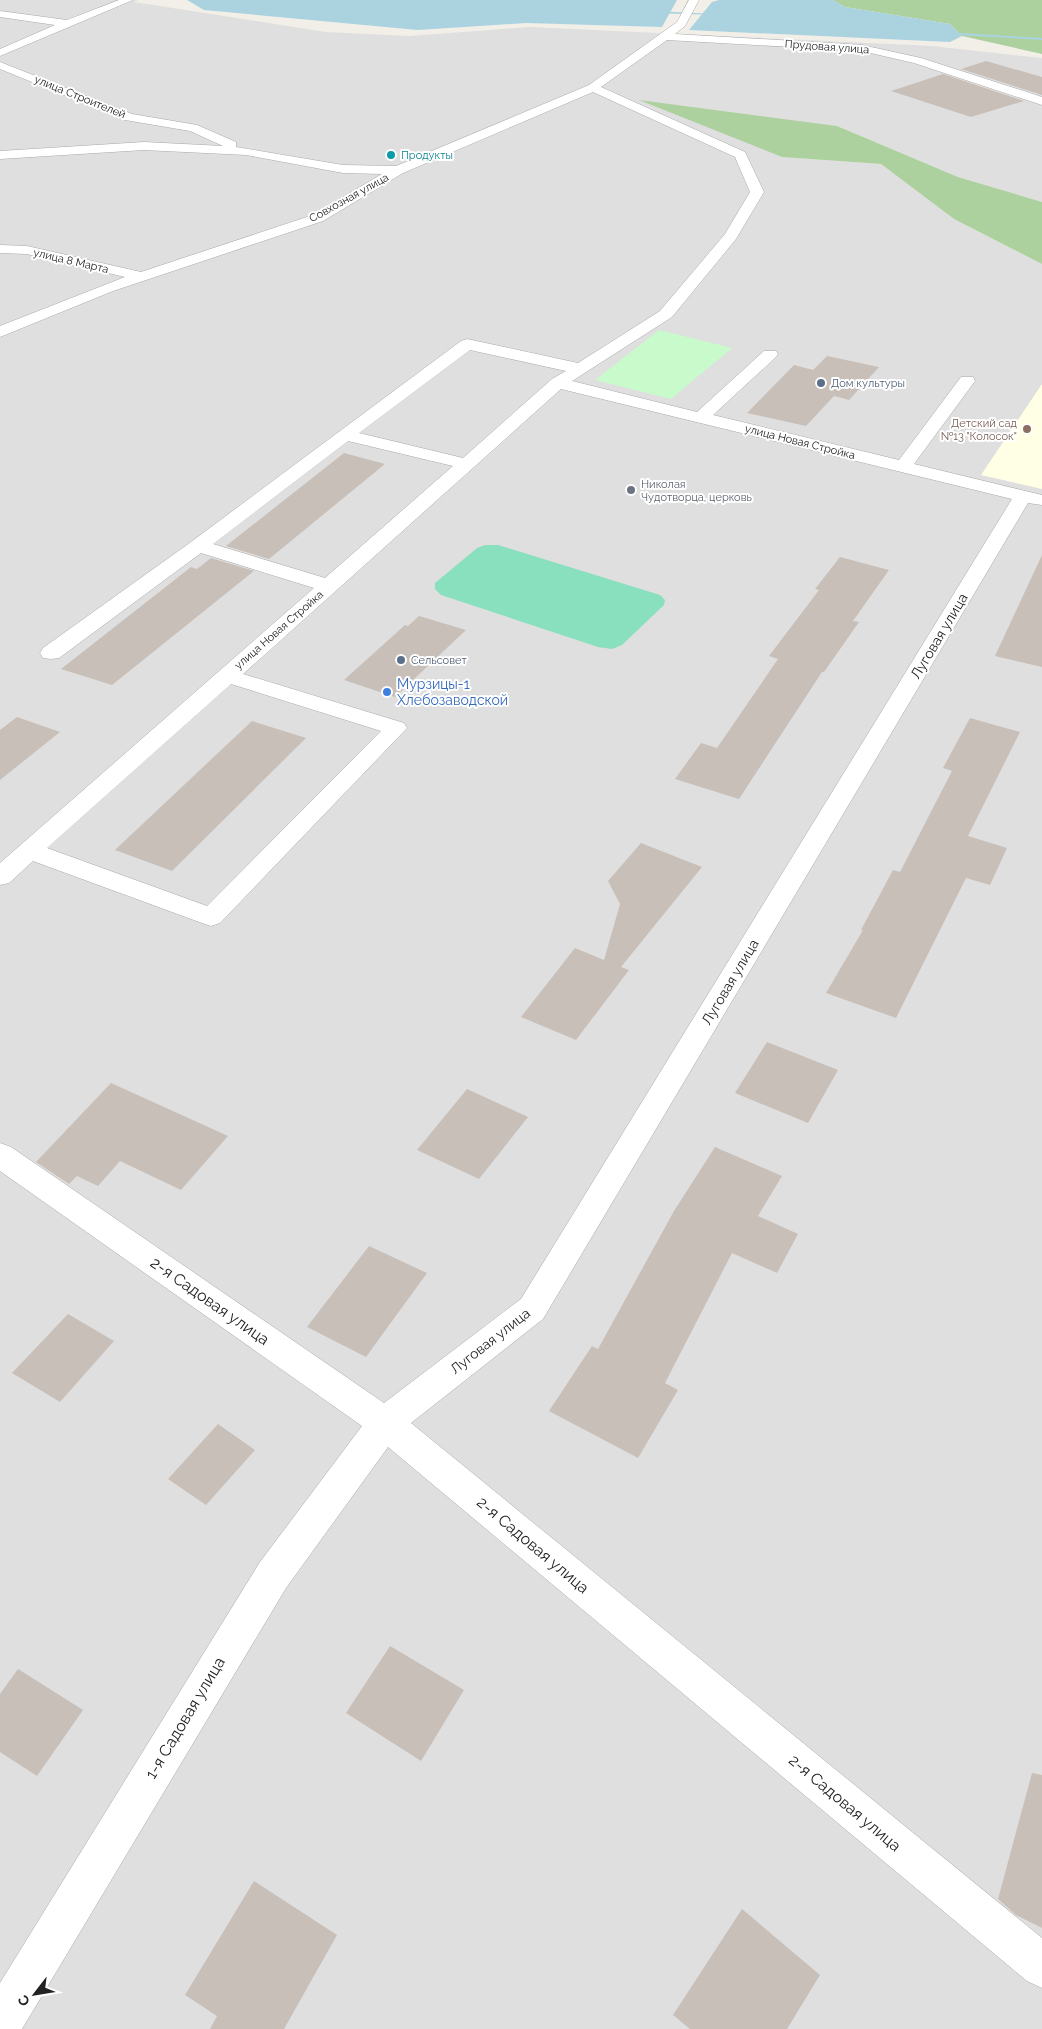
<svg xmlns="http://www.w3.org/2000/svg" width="1042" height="2029" font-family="Raleway,sans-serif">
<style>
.residential{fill:#e0dfdf}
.education{fill:#ffffe5}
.forest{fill:#add19e}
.park{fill:#c8facc}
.pitch{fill:#88e0be}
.water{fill:#aad3df}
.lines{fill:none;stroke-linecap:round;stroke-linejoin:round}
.stream{fill:#aad3df;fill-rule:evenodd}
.building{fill:#c7bfb8}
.minor-casing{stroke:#a9a9a9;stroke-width:1}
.minor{fill:#fff;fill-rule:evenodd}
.culture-dot{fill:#0f9aa8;stroke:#fff;stroke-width:2}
.service-dot{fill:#5c6f8a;stroke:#fff;stroke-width:2}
.education-dot{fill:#8d6e63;stroke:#fff;stroke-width:2}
.worship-dot{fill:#6b7280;stroke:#fff;stroke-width:2}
.shop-dot{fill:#3f7fe0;stroke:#fff;stroke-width:2}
.labels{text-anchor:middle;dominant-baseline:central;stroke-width:4;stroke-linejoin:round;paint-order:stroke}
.far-street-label{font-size:11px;fill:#222;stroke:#fff}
.far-culture-label{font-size:11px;fill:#0d838f;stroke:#fff;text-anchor:start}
.far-service-label{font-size:11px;fill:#4e5e75;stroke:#fff;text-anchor:start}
.far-education-label{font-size:11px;fill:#785e54;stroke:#fff;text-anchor:end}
.far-worship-label{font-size:11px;fill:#5b616d;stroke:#fff;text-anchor:start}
.street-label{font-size:14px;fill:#222;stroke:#fff}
.shop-label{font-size:14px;fill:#366cbe;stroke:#fff;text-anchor:start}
.near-street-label{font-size:16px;fill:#222;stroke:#fff}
</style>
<rect width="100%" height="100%" fill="#f2efe9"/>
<!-- residential -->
<path class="residential" d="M0,0H138L134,2L326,32L409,36L530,27L932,46L1042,58V202L958,177L837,126L782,157L881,164L954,219L1042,264V2029H0Z"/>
<!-- education -->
<path class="education" d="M1042,384V489L981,475Z"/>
<!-- forest -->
<path class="forest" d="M833,0H1042V54L962,36L950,24L845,7Z
M639,100L837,126L958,177L1042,202V264L954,219L881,164L782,157Z"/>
<!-- park -->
<path class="park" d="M659,330L732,348L671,399L595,380Z"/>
<!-- pitch -->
<path class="pitch" d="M485,545H498L660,595L665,600L664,605L622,645L612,649L598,647L441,595L435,589V583L477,548Z"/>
<!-- water -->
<path class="water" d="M187,0H677L662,27L526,23L418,30L204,10Z
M719,0H833L845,7L950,24L962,36L950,42L689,30L712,2Z"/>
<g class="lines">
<!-- stream -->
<path class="stream" d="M655,11L716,14L718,15L653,13Z
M944,32L1042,38V40L942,34Z"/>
</g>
<!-- building -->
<path class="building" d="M986,61L1042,77V95L961,69Z
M943,74L1024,101L971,117L891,91Z
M827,356L879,367L849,400L834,396L806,426L747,413L794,365L813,370Z
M344,453L385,464L269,559L226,546Z
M1042,555V667L995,656Z
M840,557L889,570L853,621L859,622L824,672H822L739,799L675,779L701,743L717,748L778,659L769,656L819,590L815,589Z
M211,558L254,571L112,685L61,669L191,567L197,569Z
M419,616L466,630L395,697L344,680L405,625L408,626Z
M17,717L60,732L0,780V730Z
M970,718L1020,732L968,836L1007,848L990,885L966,878L896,1018L826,993L863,930H861L893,870L900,872L952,771L943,768Z
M252,721L306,738L172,871L115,850Z
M641,843L702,867L621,967L629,970L576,1040L521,1017L575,948L604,960L620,904L608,881Z
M767,1042L838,1070L808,1123L735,1093Z
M111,1083L228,1136L181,1190L120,1161L98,1186L77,1176L69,1184L36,1162Z
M467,1089L528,1117L479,1179L417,1150Z
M715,1147L782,1176L758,1216L798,1234L777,1273L732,1253L665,1383L678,1390L638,1458L549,1411L592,1346L598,1349L674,1211Z
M369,1246L427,1273L366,1357L307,1327Z
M68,1314L114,1341L60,1402L12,1373Z
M218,1424L255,1450L206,1505L168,1479Z
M390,1646L464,1690L421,1761L346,1713Z
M18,1669L83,1710L37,1776L0,1752V1694Z
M1032,1773L1042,1775V1928L1016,1915L998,1899Z
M254,1881L337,1935L284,2029H210L217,2016L185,1995Z
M742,1909L820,1975L787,2029H690L673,2015Z"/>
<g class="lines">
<!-- minor casing -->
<g class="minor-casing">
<path id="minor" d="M119,0H133L0,56V49L55,25L0,17V11L67,20Z
M689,0H699L685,26L675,34L862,45L921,58L1042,97V105L914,63L862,51L667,40L601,87L745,152L764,192L736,239L672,317L572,381L697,412L764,351H776L778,354L776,357L713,415L899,460L961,377H973L975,381L914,464L1042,495V505L1028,503L543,1319L411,1423L1042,1938V1988L1027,1981L388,1447L286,1588L22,2029H0V1983L260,1562L362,1426L0,1171V1143L11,1147L384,1403L521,1299L1012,499L561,389L243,674L404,723L407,728L220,923L211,926L202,923L33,861L9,883L0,885V863L314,588L201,553L59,658L51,659L43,658L40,653L43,648L191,542L461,341L467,339L578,363L660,311L725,234L750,192L735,157L593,92L403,173L323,221L113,291L0,337V326L125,277L27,254L0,253V245L27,246L141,272L313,215L382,174L343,173L246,155L144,150L0,159V151L144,142L223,146L190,131L125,120L0,69V62L132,114L197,125L236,142V147L343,165L396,166L589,85L677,22ZM470,350L566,371L552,379L463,458L359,433ZM348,441L453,466L325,578L213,544ZM231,684L381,731L207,906L47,848Z"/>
</g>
<!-- minor -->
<use href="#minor" class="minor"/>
</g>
<!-- markers -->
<circle class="culture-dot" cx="391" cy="155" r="5"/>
<g class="service-dot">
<circle cx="821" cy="383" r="5"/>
<circle cx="401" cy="660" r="5"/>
</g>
<circle class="education-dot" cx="1027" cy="429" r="5"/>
<circle class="worship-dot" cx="631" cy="490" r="5"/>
<circle class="shop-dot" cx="387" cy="692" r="5"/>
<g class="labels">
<!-- far-street labels -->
<g class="far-street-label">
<text transform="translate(827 47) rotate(4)">Прудовая улица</text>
<text transform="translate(80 97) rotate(22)">улица Строителей</text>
<text transform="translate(349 198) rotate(-29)">Совхозная улица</text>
<text transform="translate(71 261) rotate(13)">улица 8 Марта</text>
<text transform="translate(800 442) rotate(14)">улица Новая Стройка</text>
<text transform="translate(279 630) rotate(-41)">улица Новая Стройка</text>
</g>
<!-- far-culture labels -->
<g class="far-culture-label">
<text x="401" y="155">Продукты</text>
</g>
<!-- far-service labels -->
<g class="far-service-label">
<text x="831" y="383">Дом культуры</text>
<text x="411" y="660">Сельсовет</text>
</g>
<!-- far-education labels -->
<g class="far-education-label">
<text x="1017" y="423">Детский сад<tspan x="1017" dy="13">№13 "Колосок"</tspan></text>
</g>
<!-- far-worship labels -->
<g class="far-worship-label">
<text x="641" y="484">Николая<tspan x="641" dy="13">Чудотворца, церковь</tspan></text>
</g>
<!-- street labels -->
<g class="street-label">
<text transform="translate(939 636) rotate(-59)">Луговая улица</text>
<text transform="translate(730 982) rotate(-59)">Луговая улица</text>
<text transform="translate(490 1341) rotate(-38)">Луговая улица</text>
</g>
<!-- shop labels -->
<g class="shop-label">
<text x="397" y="684">Мурзицы-1<tspan x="397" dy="16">Хлебозаводской</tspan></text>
</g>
<!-- near-street labels -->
<g class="near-street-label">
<text transform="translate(210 1301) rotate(35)">2-я Садовая улица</text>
<text transform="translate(533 1545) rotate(40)">2-я Садовая улица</text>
<text transform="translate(185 1718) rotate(-59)">1-я Садовая улица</text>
<text transform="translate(845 1803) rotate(40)">2-я Садовая улица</text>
</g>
</g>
<!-- north arrow -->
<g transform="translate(35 1994) rotate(239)" stroke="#ffffff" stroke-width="4" paint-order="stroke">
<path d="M0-4L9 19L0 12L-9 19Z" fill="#222222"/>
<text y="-8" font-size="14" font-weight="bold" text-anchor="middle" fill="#222222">С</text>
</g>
</svg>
